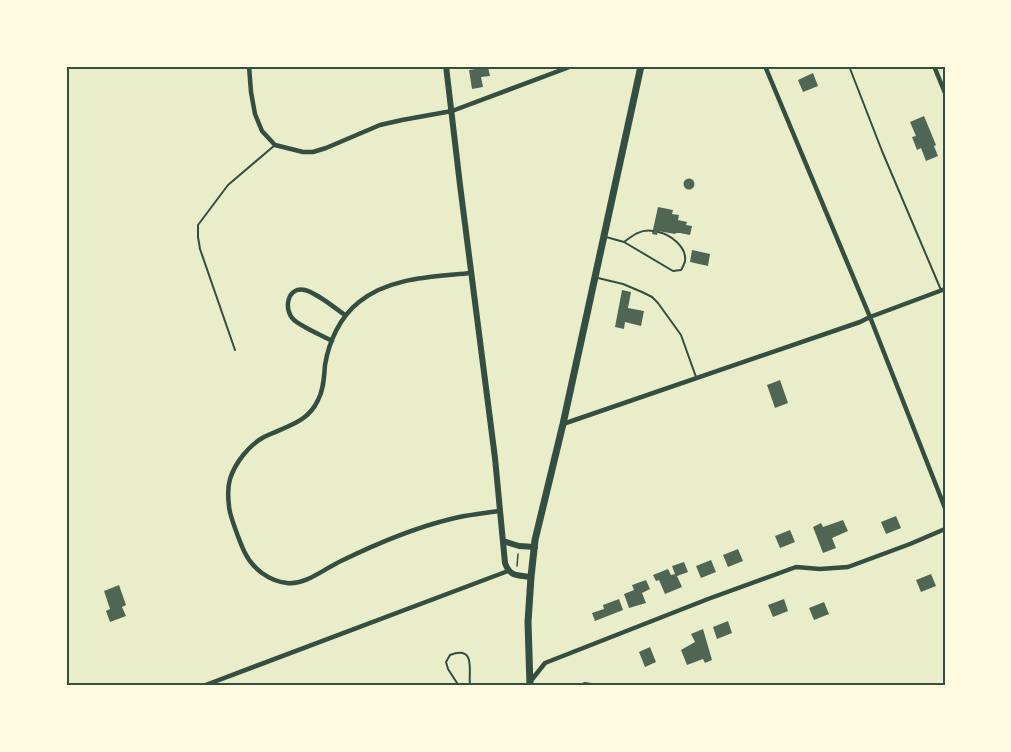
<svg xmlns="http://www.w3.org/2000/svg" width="1011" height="752" font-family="'Alegreya Sans',sans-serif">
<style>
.building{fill:#4f6655}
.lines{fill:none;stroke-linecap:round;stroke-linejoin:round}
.path{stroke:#344e41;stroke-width:1.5}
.service{stroke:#344e41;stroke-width:2}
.minor{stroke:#344e41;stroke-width:4.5}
.tertiary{stroke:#344e41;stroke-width:6}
.secondary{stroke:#344e41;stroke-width:7}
.neatline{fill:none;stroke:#344e41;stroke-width:2}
</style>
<rect width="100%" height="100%" fill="#e9edc9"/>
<!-- building -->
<path class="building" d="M488,67L490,76L481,77L483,87L472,89L469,70Z
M813,73L818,86L803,92L798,80Z
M924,116L936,145L934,146L938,156L926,161L921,148L917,150L912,137L916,136L910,122Z
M683.5 184a5.5 5.5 0 1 1 11 0a5.5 5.5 0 1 1-11 0Z
M658,207L673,210L672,214L679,215L678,220L687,222L686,225L692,226L690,235L680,233H676L675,234L658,231L657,235L652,234Z
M692,250L710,254L708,266L690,262Z
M622,290L631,292L628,308L644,311L641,326L625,322L624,329L615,327Z
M780,380L788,403L775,408L767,385Z
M896,516L901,528L886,534L881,522Z
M843,520L848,531L832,538L836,548L823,553L813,527L821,523L823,527Z
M790,530L795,542L780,548L775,536Z
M738,549L743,561L728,567L723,555Z
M711,560L716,572L701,578L696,566Z
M684,562L688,572L677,576L682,587L665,594L659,580L656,581L653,575L668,569L671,575L675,574L672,566Z
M931,574L936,586L921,592L916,580Z
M646,580L650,589L642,593L646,603L629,608L624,594L634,590L632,585Z
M119,585L126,605L122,607L126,616L110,622L106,611L110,609L104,591Z
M619,599L623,610L595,621L592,613L604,609L603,605Z
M784,599L788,611L773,617L768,605Z
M824,602L829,614L814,620L809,608Z
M728,621L732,633L717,639L713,627Z
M703,629L712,660L705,663L703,659L687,665L681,650L695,642L691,634Z
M650,647L656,662L645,667L639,652Z"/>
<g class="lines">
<!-- path -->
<path class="path" d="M517,566L518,554"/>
<!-- service -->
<path class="service" d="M849,66L882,151L941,290
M606,237L624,242L673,271L681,270C682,269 685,262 685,261C687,247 670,234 658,232
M624,242C633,235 641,229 653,231
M598,278L623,284L642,292L652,297L658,303L681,335L696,377
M235,350L200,249L198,237V225L228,185L275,145
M459,686L448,669L446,662L450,655C477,645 468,672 470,686
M576,686L585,683L591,684L592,686"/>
<!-- minor -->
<path class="minor" d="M249,66L251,92L255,114L262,131L275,145L303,152H313L326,148L380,125L402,120L452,111L572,66
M765,66L870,317L945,508
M934,66L945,93
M471,273C433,277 390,277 359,302C340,317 329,341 325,365C324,376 324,389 318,400C308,423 284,427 264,437C249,445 235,463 230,479C228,486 228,498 229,506C229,514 241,545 245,553C253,569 269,581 287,583C306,585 324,569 341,561C376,544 413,528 451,519C467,515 484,513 500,511
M332,341C321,335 302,327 294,320C283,310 287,286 305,290C319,294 333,307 345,315
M563,424L860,322L870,317L945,289
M530,682L545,663L708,599L796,567L820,569L848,567L910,544L945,529
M203,686L508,571"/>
<!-- tertiary -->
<path class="tertiary" d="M446,66L460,185L495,458L505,563C510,577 517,575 531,577
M503,541L519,546L535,547"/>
<!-- secondary -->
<path class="secondary" d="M530,686L528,622L531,577L535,540L563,424L641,66"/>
</g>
<!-- border -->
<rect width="1011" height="752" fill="none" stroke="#fefae0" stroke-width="135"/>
<rect x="68" y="68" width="876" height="616" class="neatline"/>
</svg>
